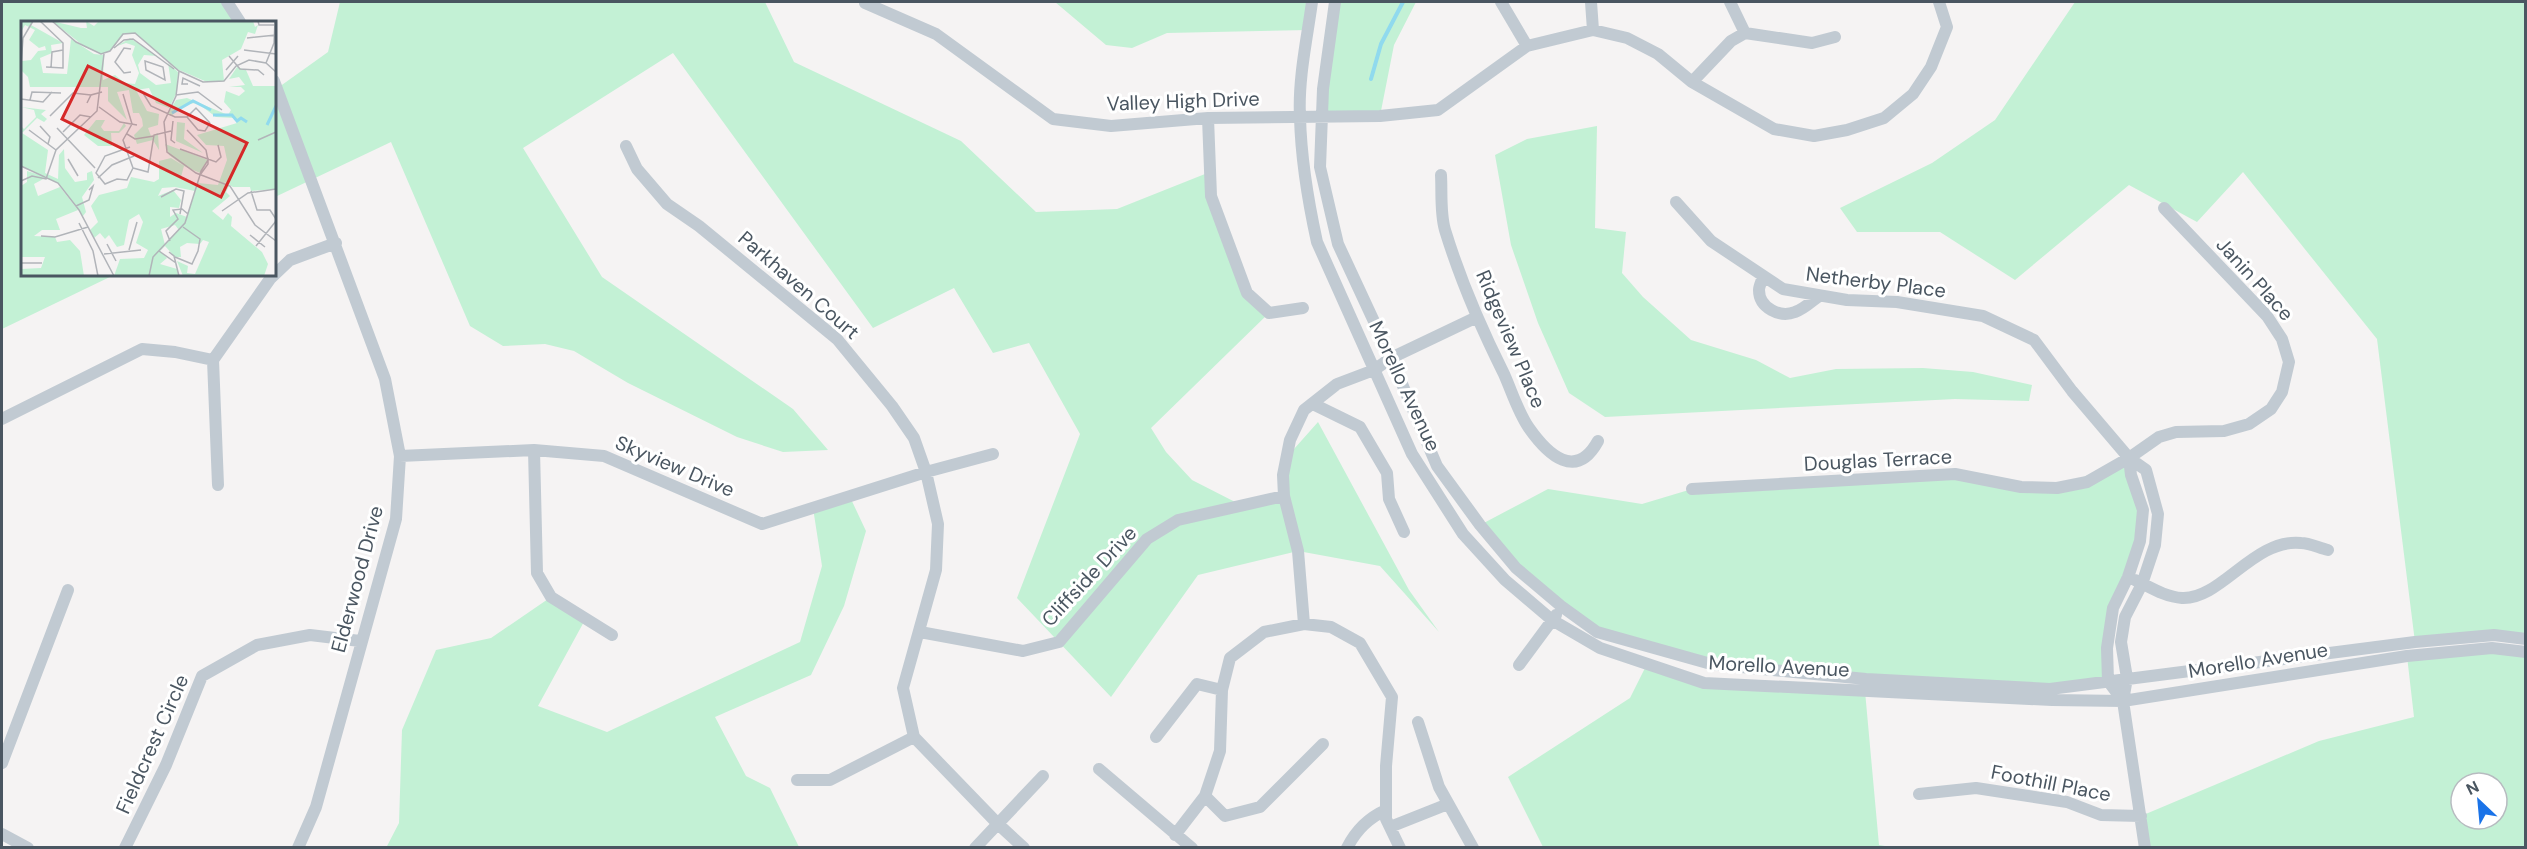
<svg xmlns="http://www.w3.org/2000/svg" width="2527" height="849" font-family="'DM Sans',sans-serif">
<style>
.green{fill:#c3f1d5;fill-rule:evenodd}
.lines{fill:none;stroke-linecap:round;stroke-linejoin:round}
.stream{stroke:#90daee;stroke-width:4}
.minor{stroke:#c1cad2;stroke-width:12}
.labels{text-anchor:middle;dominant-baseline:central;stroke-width:6;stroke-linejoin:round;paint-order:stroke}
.street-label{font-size:20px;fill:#4a5661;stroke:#fff}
.inset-river{fill:none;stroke:#90daee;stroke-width:3}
.inset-road{fill:none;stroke:#b1b4b9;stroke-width:1.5}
.view{fill:#d62828;fill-opacity:0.15;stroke:#d62828;stroke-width:3}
.inset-edge{fill:none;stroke:#4a5661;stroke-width:3}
</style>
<rect width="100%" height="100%" fill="#f5f3f3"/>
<!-- green -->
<path class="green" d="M2,2H227L240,22H22V274L114,275L2,329Z
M340,2H765L794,62L961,141L1036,212L1117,209L1210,172L1211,196L1247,293L1269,313L1151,428L1166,452L1192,480L1241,505L1284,496L1286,458L1318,422L1409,590L1439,632L1380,566L1298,551L1198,575L1111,697L1017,598L1080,434L1029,343L993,353L954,288L873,328L673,53L523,148L602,277L793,409L828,450L783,452L737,437L628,383L574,351L545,344L503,346L470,326L391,142L275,197L274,81L279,87L328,52Z
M1055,2H1312L1308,30L1167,33L1132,48L1106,45Z
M1335,2H1416L1394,45L1380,116H1321Z
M2075,2H2525V639L2415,642L2377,339L2243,172L2197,222L2129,185L2015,280L1940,232H1857L1840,208L1932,163L1995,120Z
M1597,126L1595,228L1626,232L1622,273L1643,297L1691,340L1756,360L1790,378L1836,369L1923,368L1973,372L2032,385L2029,401L1955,399L1605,417L1569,393L1538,323L1511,245L1495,155L1527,139Z
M2129,458L2142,510L2140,541L2113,608L2108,681L2050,689L1711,664L1597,632L1561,606L1480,525L1548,489L1642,504L1692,489L1955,474L2057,488Z
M850,497L866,531L844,606L811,675L715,717L746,776L770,788L799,847L386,848L399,823L402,730L436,650L491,638L551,597L586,618L538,706L607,732L800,642L822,566L813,508Z
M2492,649L2525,653V847H2145L2141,816L2319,741L2414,717L2407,656ZM2461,783H2497V819H2461Z
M1647,664L1704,683L1865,691L1879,845L1891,847H1543L1508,777L1630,698Z"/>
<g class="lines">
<!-- stream -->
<path class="stream" d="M1371,79L1381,44L1403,2"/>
<!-- minor -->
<path class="minor" d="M227,2L240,22
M1312,2C1307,39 1298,79 1300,117C1301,159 1308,201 1317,242L1412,454L1463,534L1505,580L1552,620L1600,648L1704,683L2052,700L2123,701L2407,656L2492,648L2526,652
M1335,2L1323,89L1320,167L1338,244L1391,358L1437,466L1480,525L1516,568L1561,606L1597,632L1711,664L1866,679L2050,689L2415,642L2494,635L2526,639
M1501,2L1527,46
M1591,2L1593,30
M1730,2L1745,33
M865,3L936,34L1053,119L1111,126L1208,118L1380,116L1438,110L1527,46L1593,30L1627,38L1658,54L1692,82L1774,129L1814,136L1847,130L1884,118L1913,94L1931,67L1947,27L1939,2
M274,81L385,379L400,456L396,519L316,807L298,848
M1692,82L1731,41L1745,33L1812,43L1835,37
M1208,118L1211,196L1247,293L1269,313L1303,308
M626,146L637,169L667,204L699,226L837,339L892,406L914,438L926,472L938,524L936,570L903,688L914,737L998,824L1024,848
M1441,175C1442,192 1440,213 1445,230C1460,279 1481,328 1504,374C1512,392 1518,412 1529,428C1548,455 1576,481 1598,441
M1676,202L1711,241L1783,289L1847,300L1897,302L1983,316L2034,340L2072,391L2129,458
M1763,276C1762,281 1759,286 1759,290C1759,308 1780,318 1795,312C1804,309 1812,301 1819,296
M1313,404L1360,427L1387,473L1389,499L1404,532
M2,419L142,349L175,352L213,360
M534,450L537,573L551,597L612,635
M400,456L534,450L604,456L762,524L926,472L993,454
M2129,458L2146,470L2158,514L2155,545L2142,584L2125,617L2121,642L2127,678L2123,701L2108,681L2107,648L2113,608L2128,577L2140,541L2143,510L2131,475Z
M218,485L213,360L270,279L290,260L336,243
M1692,489L1955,474L2021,487L2057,488L2087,482L2129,458L2159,437L2176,432L2224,431L2249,424L2271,409L2282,392L2289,362L2282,339L2267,316L2164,208
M2135,580C2150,587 2165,597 2182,598C2221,600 2254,538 2301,543C2310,543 2319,548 2328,550
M920,632L1023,651L1059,642L1147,539L1178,520L1284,496
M1519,665L1556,615
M2123,701L2145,848
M1418,722L1439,787L1473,848
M1156,737L1197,684L1222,690
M2,763L68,590
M1099,769L1192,848
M797,780H830L914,737
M1919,794L1976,788L2067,802L2101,815L2141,816
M1205,796L1225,816L1260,807L1323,744
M1390,827L1448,804
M2,834L28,848
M1175,835L1205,796L1220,751L1222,690L1230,658L1264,632L1304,624
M125,848L166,765L202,676L257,645L310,635L360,641
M975,848L1043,776
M1347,848C1356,830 1368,818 1386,810
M1400,848L1386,819V766L1392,697L1360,643L1331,627L1304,624L1298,551L1284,496L1283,475L1290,440L1304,410L1337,384L1374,370L1391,358L1477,317"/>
</g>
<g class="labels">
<!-- street labels -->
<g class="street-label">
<text transform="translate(1183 101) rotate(-2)">Valley High Drive</text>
<text transform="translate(2255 279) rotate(48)">Janin Place</text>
<text transform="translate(1876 282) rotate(7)">Netherby Place</text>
<text transform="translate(799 285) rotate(41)">Parkhaven Court</text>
<text transform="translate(1511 339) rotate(67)">Ridgeview Place</text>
<text transform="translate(1405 386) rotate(65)">Morello Avenue</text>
<text transform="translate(1878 460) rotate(-3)">Douglas Terrace</text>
<text transform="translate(675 466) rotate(23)">Skyview Drive</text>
<text transform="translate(1089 576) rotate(-47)">Cliffside Drive</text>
<text transform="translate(357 579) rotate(-75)">Elderwood Drive</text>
<text transform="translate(2258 660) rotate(-9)">Morello Avenue</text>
<text transform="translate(1779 666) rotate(3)">Morello Avenue</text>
<text transform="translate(152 744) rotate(-66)">Fieldcrest Circle</text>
<text transform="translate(2051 783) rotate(11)">Foothill Place</text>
</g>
</g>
<!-- overview -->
<g transform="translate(21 21)">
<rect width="255" height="255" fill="#f5f3f3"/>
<path d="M0,0L12,1L10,4L42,22L30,24L31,32L19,37L22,52L46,53L50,18L73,33L83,34L82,59L94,54L104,62L114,63L118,52L111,34L114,25L105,22L96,25L109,17L136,35L123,34L117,44L119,52L135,64L150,62L147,42L157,51L156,71L148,87L135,82L128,67L115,69L126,90L138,93L137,104L127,107L130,115L137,112L138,129L132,119L116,123L113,114L122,105L121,98L118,92H112L108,69L96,71L106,99L87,80V66H9L7,56L0,49L1,40L10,39L17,30L25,29L24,25L18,27L8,19L14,9L4,4L0,11ZM31,0L60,7H66L65,0L73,5L78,0H232L234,6L237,4L234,13L227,11L220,28L201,39L203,60L186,61L156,48L114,12H104L89,30L80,33L64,26ZM216,46L225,49L232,65H255V168L230,170L229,166H212L202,160L208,165L205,171L209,175L191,190L202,199L207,192L211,196L210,205L241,231L247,243L243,255H162L156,240L167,245L166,252L174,253L188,221L182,219L179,223L166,222L159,226L160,236H154L144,225L139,230L146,237L139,243L156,248L158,255H93L99,238L123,237L127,229L115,222L122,201L118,193L108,199L103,224L96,226L88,214L84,218L79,212L73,217L69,209L77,201L70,185L78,174L106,167L110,156L133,161L138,158V140L150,137L163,145L148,134L144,123L187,139L179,152L163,145L160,156L175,165L177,162L197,164L206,139L203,125L185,124L176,114L216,102L213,97L195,96L176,82L165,83L150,95L147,93L155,79L166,77L207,94L210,89L203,81L205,70L218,75L224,70L220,66H208L224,64L218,56L208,58ZM154,166L174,170L166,196L155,192L149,196V186L158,187L160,179L152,169L137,175L141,167ZM154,204L158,209L144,224L140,208ZM0,86L25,89L20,93L26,98L23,101L16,97L1,112L27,129L24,152L37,158L38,134L43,128L44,147L54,161L66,159V152L71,150L73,159L61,176L65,191L62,195L37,162L0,145V105L3,108L15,96L13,89ZM75,99H84L80,106L83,110H98L103,102L105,105L98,112H90L91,125H77L63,114ZM156,101L164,102L163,118L182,132L155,120ZM6,150L26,156L13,163L17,175L39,166L57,189L35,198L39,209H21L13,215L34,216L36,221L49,219L59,230L63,255H0V248L20,247L24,236H0V165L6,161Z" fill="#c3f1d5" fill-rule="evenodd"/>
<path class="inset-river" d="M151,92L172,80L190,89M192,94H211L216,100L220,97L226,101M246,104L255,85"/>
<path class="inset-road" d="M19,0L42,22V47L25,46M31,0L55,21L80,33L89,30L102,13L114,12L158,50L182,61L203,60L215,45L228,39L245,42L255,51M237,0L238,4H254M226,17L255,14M93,27L103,19L112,18L153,48M110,28L103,27L94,41L103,52L110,51M223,29L255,33M208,35L219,48L237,49L243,54M124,40L142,46L144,59L125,49ZM245,42L253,22L254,0M0,45L2,17L12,0M30,47L31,31L42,29M205,49L217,35M158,50L155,75L143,101L146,131L175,152L209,165L234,204L255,220M167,63H161L162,57L179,65M122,72L130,85L154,96H166L177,109L184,110L189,102M102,73L111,103M155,74L177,71L201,89M0,78L22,81L31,71M9,79L11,71L40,72M66,82L70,74L81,71M78,86L99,101L116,104M29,95L52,72L70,74M166,96L175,87L189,102M152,100L150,119L154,122M111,103L102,119L112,147M19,105L29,116L27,123M36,107L74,147M8,109L35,129M166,109L185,129L187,139M42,111L59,94L70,96M106,113L114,118L133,115M237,119L255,111M109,126L84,135L75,152L84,163L96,158L106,159L112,147M159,128L195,141L200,136L197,124M47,138L57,155M187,139V143L179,154L180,150ZM0,145L37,162L58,189L93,255M112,147L127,151L133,114L150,110M77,157L91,144L113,135M0,160L11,155L25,158L35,129L76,90L83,33M230,170L236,189H249L255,198M140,176L155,168L163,170L159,193M55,185L68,179L72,165L68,169M201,190L227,172L255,168M58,202L72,230L77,255M229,214L244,226M20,215L34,216L67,206M149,220L145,210L157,198L152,189L161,188L167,193M86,223L95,240M235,225L255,200M108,229L116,201M138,230L155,242M148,231L153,235L158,255M83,233L120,229M154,236L171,243L177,230L179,218L162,206M0,242H21M128,255L132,236L164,202L179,154"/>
<path class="view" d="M67,45L226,122L200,176L41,98Z"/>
<rect width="255" height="255" class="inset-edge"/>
</g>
<!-- border -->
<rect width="2527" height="849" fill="none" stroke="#4a5661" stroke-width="6"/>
<!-- north arrow -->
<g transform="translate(2479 801) rotate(334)"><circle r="28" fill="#ffffff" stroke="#b7bbc0" stroke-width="1.5"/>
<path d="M0-4.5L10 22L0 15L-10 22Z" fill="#1a73e8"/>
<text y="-9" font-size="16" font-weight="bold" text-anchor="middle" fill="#4a5661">N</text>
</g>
</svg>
